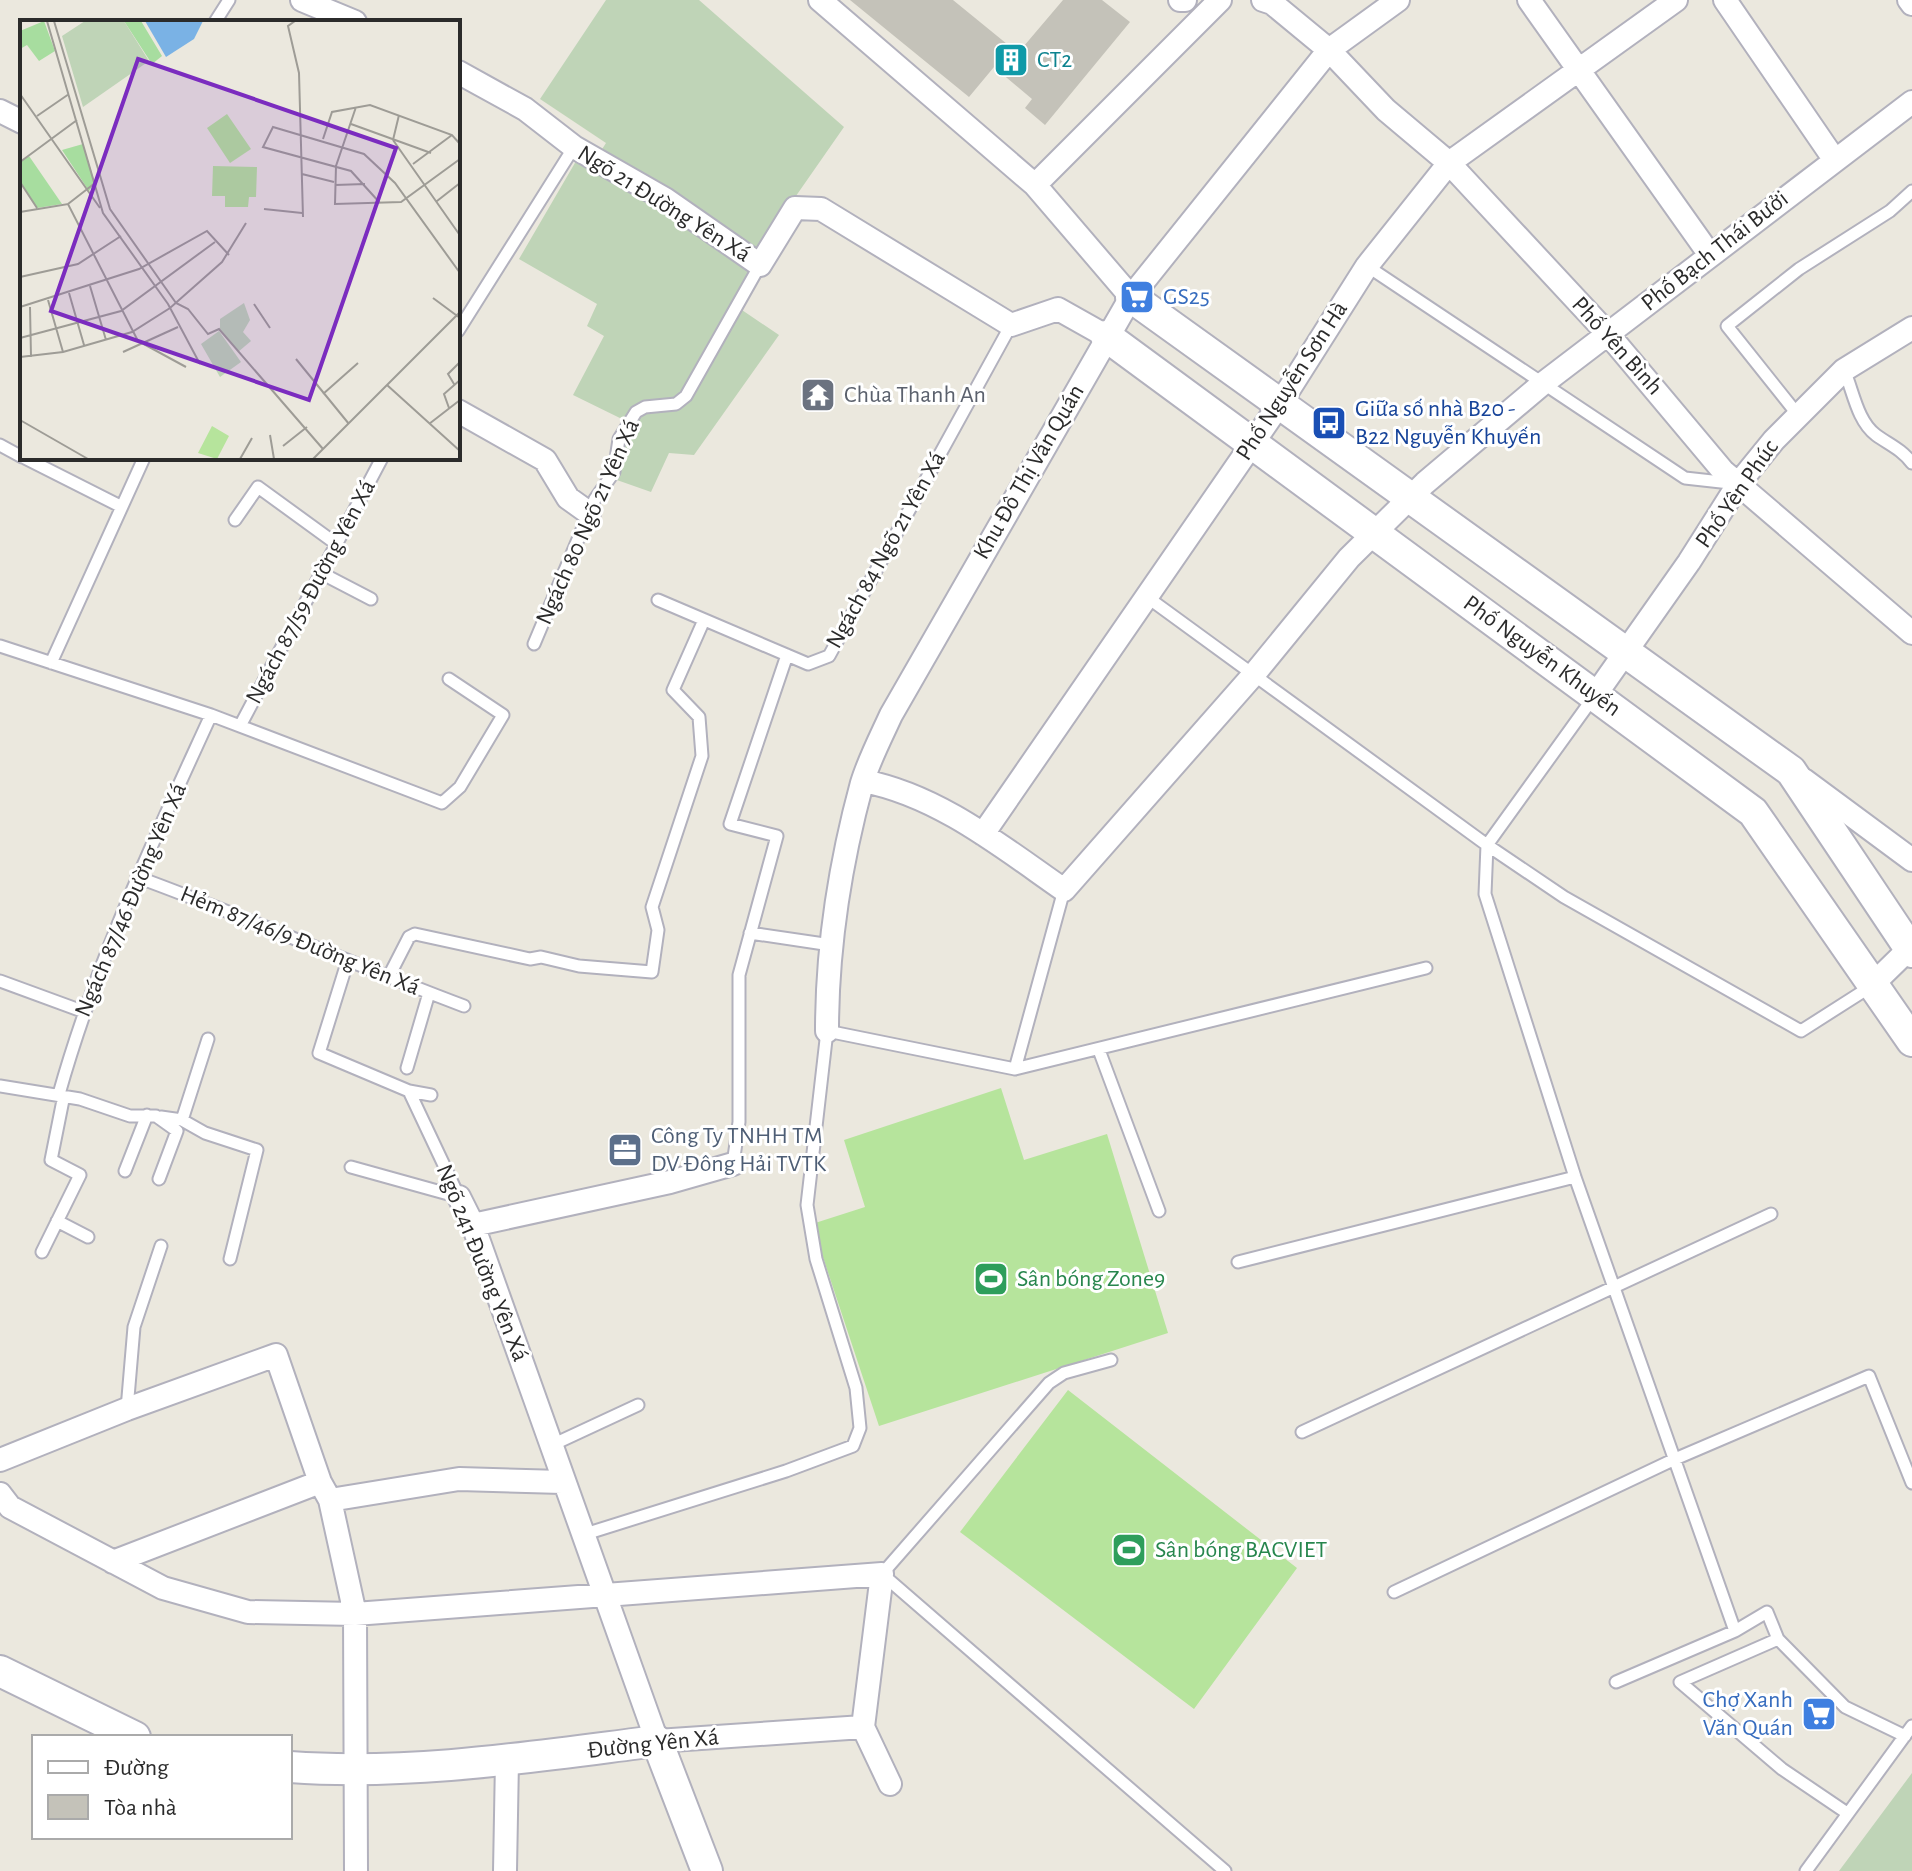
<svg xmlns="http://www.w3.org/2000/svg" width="1912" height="1871" font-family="'Alegreya Sans',sans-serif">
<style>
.cemetery{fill:#bfd4b7}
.pitch{fill:#b6e49c}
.building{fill:#c4c2b9}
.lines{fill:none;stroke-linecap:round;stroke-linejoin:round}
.lane-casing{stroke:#b2b1bd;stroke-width:15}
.street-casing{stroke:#b2b1bd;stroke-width:26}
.secondary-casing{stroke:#b2b1bd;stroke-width:34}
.lane{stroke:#fff;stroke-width:11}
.street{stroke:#fff;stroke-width:22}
.secondary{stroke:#fff;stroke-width:30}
.labels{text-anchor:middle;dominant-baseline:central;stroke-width:6;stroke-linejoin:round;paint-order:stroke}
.culture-label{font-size:24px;fill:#0d838f;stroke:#fff;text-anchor:start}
.street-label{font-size:24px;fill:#2b2b2b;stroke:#fff}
.shop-label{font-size:24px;fill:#366cbe;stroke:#fff;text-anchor:start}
.worship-label{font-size:24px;fill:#5b616d;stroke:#fff;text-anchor:start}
.transit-label{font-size:24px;fill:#164399;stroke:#fff;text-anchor:start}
.service-label{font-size:24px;fill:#4e5e75;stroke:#fff;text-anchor:start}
.leisure-label{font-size:24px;fill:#27864d;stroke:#fff;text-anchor:start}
.inset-road{fill:none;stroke:#9e9c96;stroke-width:2}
.view{fill:#7b2cbf;fill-opacity:0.15;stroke:#7b2cbf;stroke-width:4}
.inset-edge{fill:none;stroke:#2b2b2b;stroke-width:4}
</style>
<rect width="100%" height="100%" fill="#ebe8de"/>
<!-- cemetery -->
<path class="cemetery" d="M606,0H699L844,127L757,252L638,170L599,154L606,143L540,99Z
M579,156L678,218L751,269L739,308L779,335L694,455L669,453L651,492L614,479L625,444L626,421L573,395L604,336L587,326L597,304L519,259Z
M1912,1773V1871H1839Z"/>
<!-- pitch -->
<path class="pitch" d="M1001,1088L1024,1160L1107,1134L1168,1333L879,1426L812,1224L865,1207L844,1140Z
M1068,1390L1297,1568L1194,1709L960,1532Z"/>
<!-- building -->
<path class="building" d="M850,0H953L1018,53L1063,0H1102L1130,22L1045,125L1025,108L1032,99L994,67L969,97Z"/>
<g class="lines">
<!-- lane casing -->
<g class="lane-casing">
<path id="lane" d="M215,22L229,0
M1367,266L1685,478L1730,483
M458,331L574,147
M1844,370C1853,390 1857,421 1876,435C1890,445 1901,449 1912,463
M1798,415L1727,326L1799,269L1890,211L1912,191
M0,445L22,457
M25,458L120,506
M235,520L258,487L335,543
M321,573L371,599
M1147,597L1487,845L1564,897L1801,1031L1870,987
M658,600L808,664L829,656L1011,325
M534,644L595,499L614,472L619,439L636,412L645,407L676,404L686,396L760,265
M0,646L211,715L442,803L460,787L503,715L449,679
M51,663L144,458
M1593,698L1487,845L1485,894L1575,1177L1735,1631L1616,1682
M240,726L382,458
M137,877C247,917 354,965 464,1006
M750,933L831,945
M347,963L319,1053L409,1091L459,1197
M388,978L409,937L415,934L530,959L541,957L579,966L652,972L658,930L652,907L702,756L699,717L673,690L704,620
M0,981L82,1011
M1099,1050L1159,1211
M407,1068L429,993
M1015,1069L1064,890
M0,1086L80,1099L130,1116H156L177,1131L159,1179
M409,1091L431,1095
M161,1117L182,1120L205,1133L257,1150L230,1259
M182,1120L208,1039
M733,1164L739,1122V975L777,836L730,824L787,655
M351,1167L459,1197
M125,1171L147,1115
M57,1221L88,1237
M42,1252L80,1175L51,1160L63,1100L59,1094C97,959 153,842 211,715
M1238,1262L1575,1177
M1111,1360L1064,1373L1049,1383L882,1574L1225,1871
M127,1409L134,1327L161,1246
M1302,1432L1771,1214
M552,1445L638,1405
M582,1535L786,1471L853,1446L860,1428L856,1388L816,1259L807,1205L827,1031L1015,1069L1426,968
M1394,1592L1675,1459L1869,1376L1912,1483
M1735,1631L1767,1612L1778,1639L1845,1707L1905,1736
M1778,1639L1680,1682L1782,1769L1847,1813
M1806,1871L1912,1726"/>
</g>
<!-- street casing -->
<g class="street-casing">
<path id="street" d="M302,0L355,22
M820,0L1035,185L1131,297
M1180,0H1185
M1263,0L1272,3L1329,50L1386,110L1449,163L1608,334L1723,471L1912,633
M1529,0L1710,255
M1725,0L1834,159
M1909,0L1912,4
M458,72L525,109L574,147L665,199L760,265L795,208L821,209L1011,325L1058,309L1106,336
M0,111L22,122
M1035,185L1220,0
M458,411L545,460L568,498L589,513
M1596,694L1689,562L1739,483L1774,440L1844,370L1912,328
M1804,780L1912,860
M863,781C938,795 1002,847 1064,890L1255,673L1349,558L1425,483L1541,385L1912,102
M983,834L1279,405L1367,266L1449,163L1676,0
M1871,986L1912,946
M827,1031C827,948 840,864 862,783C869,760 881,737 891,715L1131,297L1329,50L1398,0
M473,1225L670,1182L733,1164
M0,1460L127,1409L276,1355L320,1482L330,1500L355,1614L356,1871
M0,1494L10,1507L163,1588L248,1612L355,1614L882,1574L863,1727L657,1741L473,1225L459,1197
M330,1500L459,1479L562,1482
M113,1562L320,1482
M863,1727L890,1784
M505,1871L507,1760"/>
</g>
<!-- secondary casing -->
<g class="secondary-casing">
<path id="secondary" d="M1131,297L1791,771L1912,952
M1106,336L1753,812L1912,1041
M0,1671L135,1737
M290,1767C412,1776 537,1756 657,1741L707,1871"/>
</g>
<!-- lane -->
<use href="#lane" class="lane"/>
<!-- street -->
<use href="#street" class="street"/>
<!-- secondary -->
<use href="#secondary" class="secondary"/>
</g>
<!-- icons -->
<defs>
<g id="building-square" transform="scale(1.8)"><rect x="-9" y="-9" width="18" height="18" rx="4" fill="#0f9aa8" stroke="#fff"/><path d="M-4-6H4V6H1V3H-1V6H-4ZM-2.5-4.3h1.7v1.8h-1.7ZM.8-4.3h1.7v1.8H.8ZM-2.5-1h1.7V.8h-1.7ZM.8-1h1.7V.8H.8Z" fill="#fff"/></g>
<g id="supermarket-square" transform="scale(1.8)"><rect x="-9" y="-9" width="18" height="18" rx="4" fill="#3f7fe0" stroke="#fff"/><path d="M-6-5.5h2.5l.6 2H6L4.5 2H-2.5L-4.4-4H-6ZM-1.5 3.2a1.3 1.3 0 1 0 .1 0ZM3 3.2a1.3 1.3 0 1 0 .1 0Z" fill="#fff"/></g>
<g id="temple-square" transform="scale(1.8)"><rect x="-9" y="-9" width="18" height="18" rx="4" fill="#6b7280" stroke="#fff"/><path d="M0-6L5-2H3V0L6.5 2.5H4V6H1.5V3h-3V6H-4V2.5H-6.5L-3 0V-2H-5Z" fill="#fff"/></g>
<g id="bus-square" transform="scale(1.8)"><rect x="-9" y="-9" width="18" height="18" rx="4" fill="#1a4fb4" stroke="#fff"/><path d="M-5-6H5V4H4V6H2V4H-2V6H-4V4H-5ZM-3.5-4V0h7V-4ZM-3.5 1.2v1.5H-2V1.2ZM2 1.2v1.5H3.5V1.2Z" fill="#fff"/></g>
<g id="office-square" transform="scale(1.8)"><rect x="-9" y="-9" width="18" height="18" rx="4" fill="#5c6f8a" stroke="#fff"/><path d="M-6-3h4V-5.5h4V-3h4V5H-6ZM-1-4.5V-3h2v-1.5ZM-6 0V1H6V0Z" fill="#fff"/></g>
<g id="stadium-square" transform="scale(1.8)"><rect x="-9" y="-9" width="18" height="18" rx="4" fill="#2e9e5b" stroke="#fff"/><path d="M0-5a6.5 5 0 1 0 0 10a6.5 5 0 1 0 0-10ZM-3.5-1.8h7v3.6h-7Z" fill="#fff"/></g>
</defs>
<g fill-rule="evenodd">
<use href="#building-square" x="1011" y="60"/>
<use href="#supermarket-square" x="1137" y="297"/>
<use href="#temple-square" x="818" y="395"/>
<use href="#bus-square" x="1329" y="423"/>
<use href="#office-square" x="625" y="1150"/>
<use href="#stadium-square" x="991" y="1279"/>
<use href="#stadium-square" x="1129" y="1550"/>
<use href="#supermarket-square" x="1819" y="1714"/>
</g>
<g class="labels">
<!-- culture labels -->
<g class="culture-label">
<text x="1037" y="60">CT2</text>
</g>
<!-- street labels -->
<g class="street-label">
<text transform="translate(664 204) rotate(32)">Ngõ 21 Đường Yên Xá</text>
<text transform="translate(1715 251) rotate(-38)">Phố Bạch Thái Bưởi</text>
<text transform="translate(1617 346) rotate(48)">Phố Yên Bình</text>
<text transform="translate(1292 381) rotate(-57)">Phố Nguyễn Sơn Hà</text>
<text transform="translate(1029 472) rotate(-60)">Khu Đô Thị Văn Quán</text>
<text transform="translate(1737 494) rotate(-55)">Phố Yên Phúc</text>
<text transform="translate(588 522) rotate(-66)">Ngách 80 Ngõ 21 Yên Xá</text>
<text transform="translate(886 550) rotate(-61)">Ngách 84 Ngõ 21 Yên Xá</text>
<text transform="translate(311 592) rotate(-62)">Ngách 87/59 Đường Yên Xá</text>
<text transform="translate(1542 656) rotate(36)">Phố Nguyễn Khuyến</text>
<text transform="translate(131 900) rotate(-67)">Ngách 87/46 Đường Yên Xá</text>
<text transform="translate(300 941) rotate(22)">Hẻm 87/46/9 Đường Yên Xá</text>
<text transform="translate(482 1263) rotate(68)">Ngõ 241 Đường Yên Xá</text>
<text transform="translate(653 1744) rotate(-6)">Đường Yên Xá</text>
</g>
<!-- shop labels -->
<g class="shop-label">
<text x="1163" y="297">GS25</text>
<text x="1793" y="1700" text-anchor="end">Chợ Xanh<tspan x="1793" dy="28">Văn Quán</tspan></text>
</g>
<!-- worship labels -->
<g class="worship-label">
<text x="844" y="395">Chùa Thanh An</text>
</g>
<!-- transit labels -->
<g class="transit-label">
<text x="1355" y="409">Giữa số nhà B20 -<tspan x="1355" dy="28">B22 Nguyễn Khuyến</tspan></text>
</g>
<!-- service labels -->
<g class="service-label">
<text x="651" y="1136">Công Ty TNHH TM<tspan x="651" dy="28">DV Đông Hải TVTK</tspan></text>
</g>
<!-- leisure labels -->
<g class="leisure-label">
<text x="1017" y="1279">Sân bóng Zone9</text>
<text x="1155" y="1550">Sân bóng BACVIET</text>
</g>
</g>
<!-- overview -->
<g transform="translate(20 20)">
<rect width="440" height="440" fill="#ebe8de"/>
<path d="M24,1L35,31L19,41L7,25L0,29V11ZM104,1H121L142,36L132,44ZM63,124L75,163L69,171L42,130ZM9,136L42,184L17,188L0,162V142Z" fill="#a7dd9f"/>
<path d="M65,1H104L129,41L63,87L42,16ZM224,283L230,300L223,312L231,321L218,332L200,309V299ZM199,311L221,342L200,357L181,324Z" fill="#bfd4b7"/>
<path d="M207,94L231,129L210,143L187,108ZM193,146L237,147L236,177H229L228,187H205V176H192ZM192,406L209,416L197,439L178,433Z" fill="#b6e49c"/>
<path d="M125,1H183L174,19L146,37Z" fill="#7ab2e5"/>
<path class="inset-road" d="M27,1L83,193L148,284L180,344M34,1L90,189L156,283L168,289L188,314L199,309L303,429M275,1L268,6L279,53L283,197M0,74L80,188M336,87L316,146L315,184L381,182L440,139M17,96L49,74M331,104L411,133M303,119L312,92L350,85L432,115L440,124M373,120L439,214M373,120L379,95M0,142L57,100M393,144L432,115M282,154L314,162M0,162L17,188M315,165L345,164M417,181L440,163M360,183L331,151L243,127L253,107L344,134L375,163L440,253M48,184L75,163M244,189L282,193M0,192L48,184L118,321L166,347M0,257L58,244L101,216M70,266L86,320M49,273L64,325M413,278L440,298M28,280L43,332M234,284L250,308M0,287L119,249L187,211L209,235M10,287L11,337M0,318L101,291L195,222M103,332L158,307M0,337L43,332L112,312L150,288L202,242L226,203M276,339L329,404M434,364L428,354L440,342M367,365L440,431M303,374L338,343M429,388L424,374L440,360M0,400L68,439M409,404L440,380M250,415L254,439M263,426L287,407M220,439L232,418M293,439L440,292"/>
<path class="view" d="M118,39L376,128L289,380L31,291Z"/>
<rect width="440" height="440" class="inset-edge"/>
</g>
<!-- legend -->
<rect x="32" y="1735" width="260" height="104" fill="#ffffff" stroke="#aaaaaa" stroke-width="2"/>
<rect x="48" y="1761" width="40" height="12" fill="#ffffff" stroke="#aaaaaa" stroke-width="2"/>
<text x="104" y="1775" font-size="24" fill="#2b2b2b">Đường</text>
<rect x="48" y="1795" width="40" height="24" fill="#c4c2b9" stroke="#aaaaaa" stroke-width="2"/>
<text x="104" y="1815" font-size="24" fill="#2b2b2b">Tòa nhà</text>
</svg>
